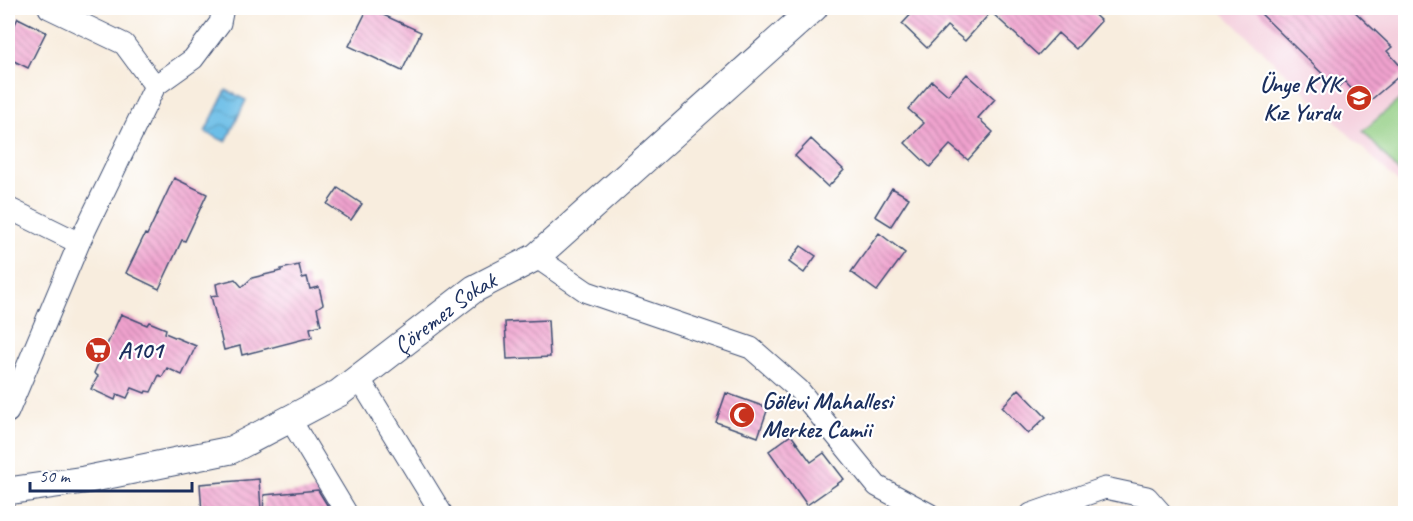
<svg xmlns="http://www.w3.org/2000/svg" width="1413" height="521" font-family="Caveat,sans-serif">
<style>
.built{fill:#f4cfdd}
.grass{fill:#91cd82;stroke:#567e70;stroke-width:1.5}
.water{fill:url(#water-waves);stroke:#4476a2;stroke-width:1.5}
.building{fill:url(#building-back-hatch)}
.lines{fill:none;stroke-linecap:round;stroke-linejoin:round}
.minor-casing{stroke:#3c4c71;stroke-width:23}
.tertiary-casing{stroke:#3c4c71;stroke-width:29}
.minor{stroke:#fff;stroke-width:21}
.tertiary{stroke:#fff;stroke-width:27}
.labels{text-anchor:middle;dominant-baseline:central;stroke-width:4.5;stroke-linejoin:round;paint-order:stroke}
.poi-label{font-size:24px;font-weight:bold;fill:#1b2f5e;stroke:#fff;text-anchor:start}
.street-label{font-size:24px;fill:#1b2f5e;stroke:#fff}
</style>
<defs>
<pattern id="water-waves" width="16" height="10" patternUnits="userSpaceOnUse" patternTransform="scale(1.5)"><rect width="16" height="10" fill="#6cbee7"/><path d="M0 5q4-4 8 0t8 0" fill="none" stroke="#589bbe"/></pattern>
<pattern id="building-back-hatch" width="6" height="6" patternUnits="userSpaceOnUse" patternTransform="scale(1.5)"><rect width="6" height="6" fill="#f0a2ce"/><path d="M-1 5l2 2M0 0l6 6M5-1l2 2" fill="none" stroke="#c284aa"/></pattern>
</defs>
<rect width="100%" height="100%" fill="#fff"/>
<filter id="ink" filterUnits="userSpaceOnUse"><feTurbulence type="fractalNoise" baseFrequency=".0167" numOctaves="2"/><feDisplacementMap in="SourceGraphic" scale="12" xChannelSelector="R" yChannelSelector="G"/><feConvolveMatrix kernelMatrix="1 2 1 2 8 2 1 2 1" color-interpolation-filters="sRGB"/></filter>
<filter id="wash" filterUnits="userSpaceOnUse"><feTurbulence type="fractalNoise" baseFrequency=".008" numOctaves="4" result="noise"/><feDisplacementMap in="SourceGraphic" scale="24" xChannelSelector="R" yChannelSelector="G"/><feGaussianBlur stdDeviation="1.35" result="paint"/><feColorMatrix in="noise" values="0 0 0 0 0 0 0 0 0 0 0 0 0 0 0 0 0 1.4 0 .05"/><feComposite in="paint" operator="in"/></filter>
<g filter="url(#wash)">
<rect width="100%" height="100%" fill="#f8edde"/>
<!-- built -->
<path class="built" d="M1218,8H1405V189Z"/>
<!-- grass -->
<path class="grass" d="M1399,100L1405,107V179L1363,131Z"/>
<!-- water -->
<path class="water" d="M226,90L246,100L226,142L205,132Z"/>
<g id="blocks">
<!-- building -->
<path class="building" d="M368,8L421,32L402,71L349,46Z
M917,8H1087L1101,21L1076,49L1058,33L1038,55L991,12L965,41L947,26L927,48L902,24Z
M1255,8H1351L1392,47L1387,51L1405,71L1366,104L1344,81L1337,88Z
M18,18L46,32L28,68L8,58V39Z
M967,74L995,99L978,118L993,132L968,160L950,145L930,167L905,143L924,123L908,109L932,81L948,95Z
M811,139L844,170L828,187L795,156Z
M174,178L207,194L185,241L182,240L159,289L126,273L145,234L147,235Z
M338,188L362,204L351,220L327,204Z
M892,188L909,198L891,226L875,216Z
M879,233L905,253L877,291L851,272Z
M801,246L816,256L804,273L789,262Z
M299,265L302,278L307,277L310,289L319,287L323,304L317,308L321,325L310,328L312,337L242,355L240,346L224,350L211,296L218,295L216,284L235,279L242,287L252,278L281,271V269Z
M121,314L147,325L149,322L166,329L165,333L196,346L182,375L167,368L162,377L159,375L151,392L146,391L145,393L132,388L127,398L117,394L115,400L91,389L98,376L94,373Z
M548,320L550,357L507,359L505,322Z
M1019,389L1046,417L1028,434L1002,407Z
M726,393L768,408L758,437L716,422Z
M791,435L811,462L824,453L844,479L807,505L769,451Z
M259,479L261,510L202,513L200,484Z
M318,490L332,513H263L264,495Z"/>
</g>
</g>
<g filter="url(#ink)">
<use href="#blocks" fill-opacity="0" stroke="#3c4c71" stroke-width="1.5"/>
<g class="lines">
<!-- minor casing -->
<g class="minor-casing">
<path id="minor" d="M49,8L124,44L155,86
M8,208L79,243
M536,257L587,292L751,348L799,390L877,486L929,514
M359,378L442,514
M8,412L79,243L155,86L193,59L220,23L223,8
M290,419L347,514
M1031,514L1105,488L1147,497L1162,514"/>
</g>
<!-- tertiary casing -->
<g class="tertiary-casing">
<g id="tertiary">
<path id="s1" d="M8,491L84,480L231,450L339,393L474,289L536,257L814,8"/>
</g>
</g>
<!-- minor -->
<use href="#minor" class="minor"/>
<!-- tertiary -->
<use href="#tertiary" class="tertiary"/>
</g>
</g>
<!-- icons -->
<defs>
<g id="school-disc" transform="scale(1.35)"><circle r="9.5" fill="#c8321e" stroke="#fff"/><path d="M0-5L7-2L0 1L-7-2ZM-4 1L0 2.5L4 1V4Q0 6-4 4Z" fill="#fff"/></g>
<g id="supermarket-disc" transform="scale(1.35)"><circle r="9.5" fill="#c8321e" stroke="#fff"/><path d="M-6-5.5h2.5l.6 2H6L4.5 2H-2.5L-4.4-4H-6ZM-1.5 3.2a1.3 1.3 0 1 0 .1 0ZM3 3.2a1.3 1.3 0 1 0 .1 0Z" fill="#fff"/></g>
<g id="mosque-disc" transform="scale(1.35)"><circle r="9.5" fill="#c8321e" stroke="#fff"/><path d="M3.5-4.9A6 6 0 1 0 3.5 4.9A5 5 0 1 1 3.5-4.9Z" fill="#fff"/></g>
</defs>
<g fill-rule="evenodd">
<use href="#school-disc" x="1359" y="98"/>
<use href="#supermarket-disc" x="98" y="350"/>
<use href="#mosque-disc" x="742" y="415"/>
</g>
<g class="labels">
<!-- poi labels -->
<g class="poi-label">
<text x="1340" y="84" text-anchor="end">Ünye KYK<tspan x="1340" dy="28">Kız Yurdu</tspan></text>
<text x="118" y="350">A101</text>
<text x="762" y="401">Gölevi Mahallesi<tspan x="762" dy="28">Merkez Camii</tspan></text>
</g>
<!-- street labels -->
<g class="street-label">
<text stroke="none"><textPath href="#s1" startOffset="482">Çöremez Sokak</textPath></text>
</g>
</g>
<!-- margin -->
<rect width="1413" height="521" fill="none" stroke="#fff" stroke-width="30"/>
<!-- scale -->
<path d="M30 482v9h162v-9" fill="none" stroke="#1b2f5e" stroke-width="3"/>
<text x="39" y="482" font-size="18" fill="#1b2f5e" stroke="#ffffff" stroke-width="4.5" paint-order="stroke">50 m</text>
</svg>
